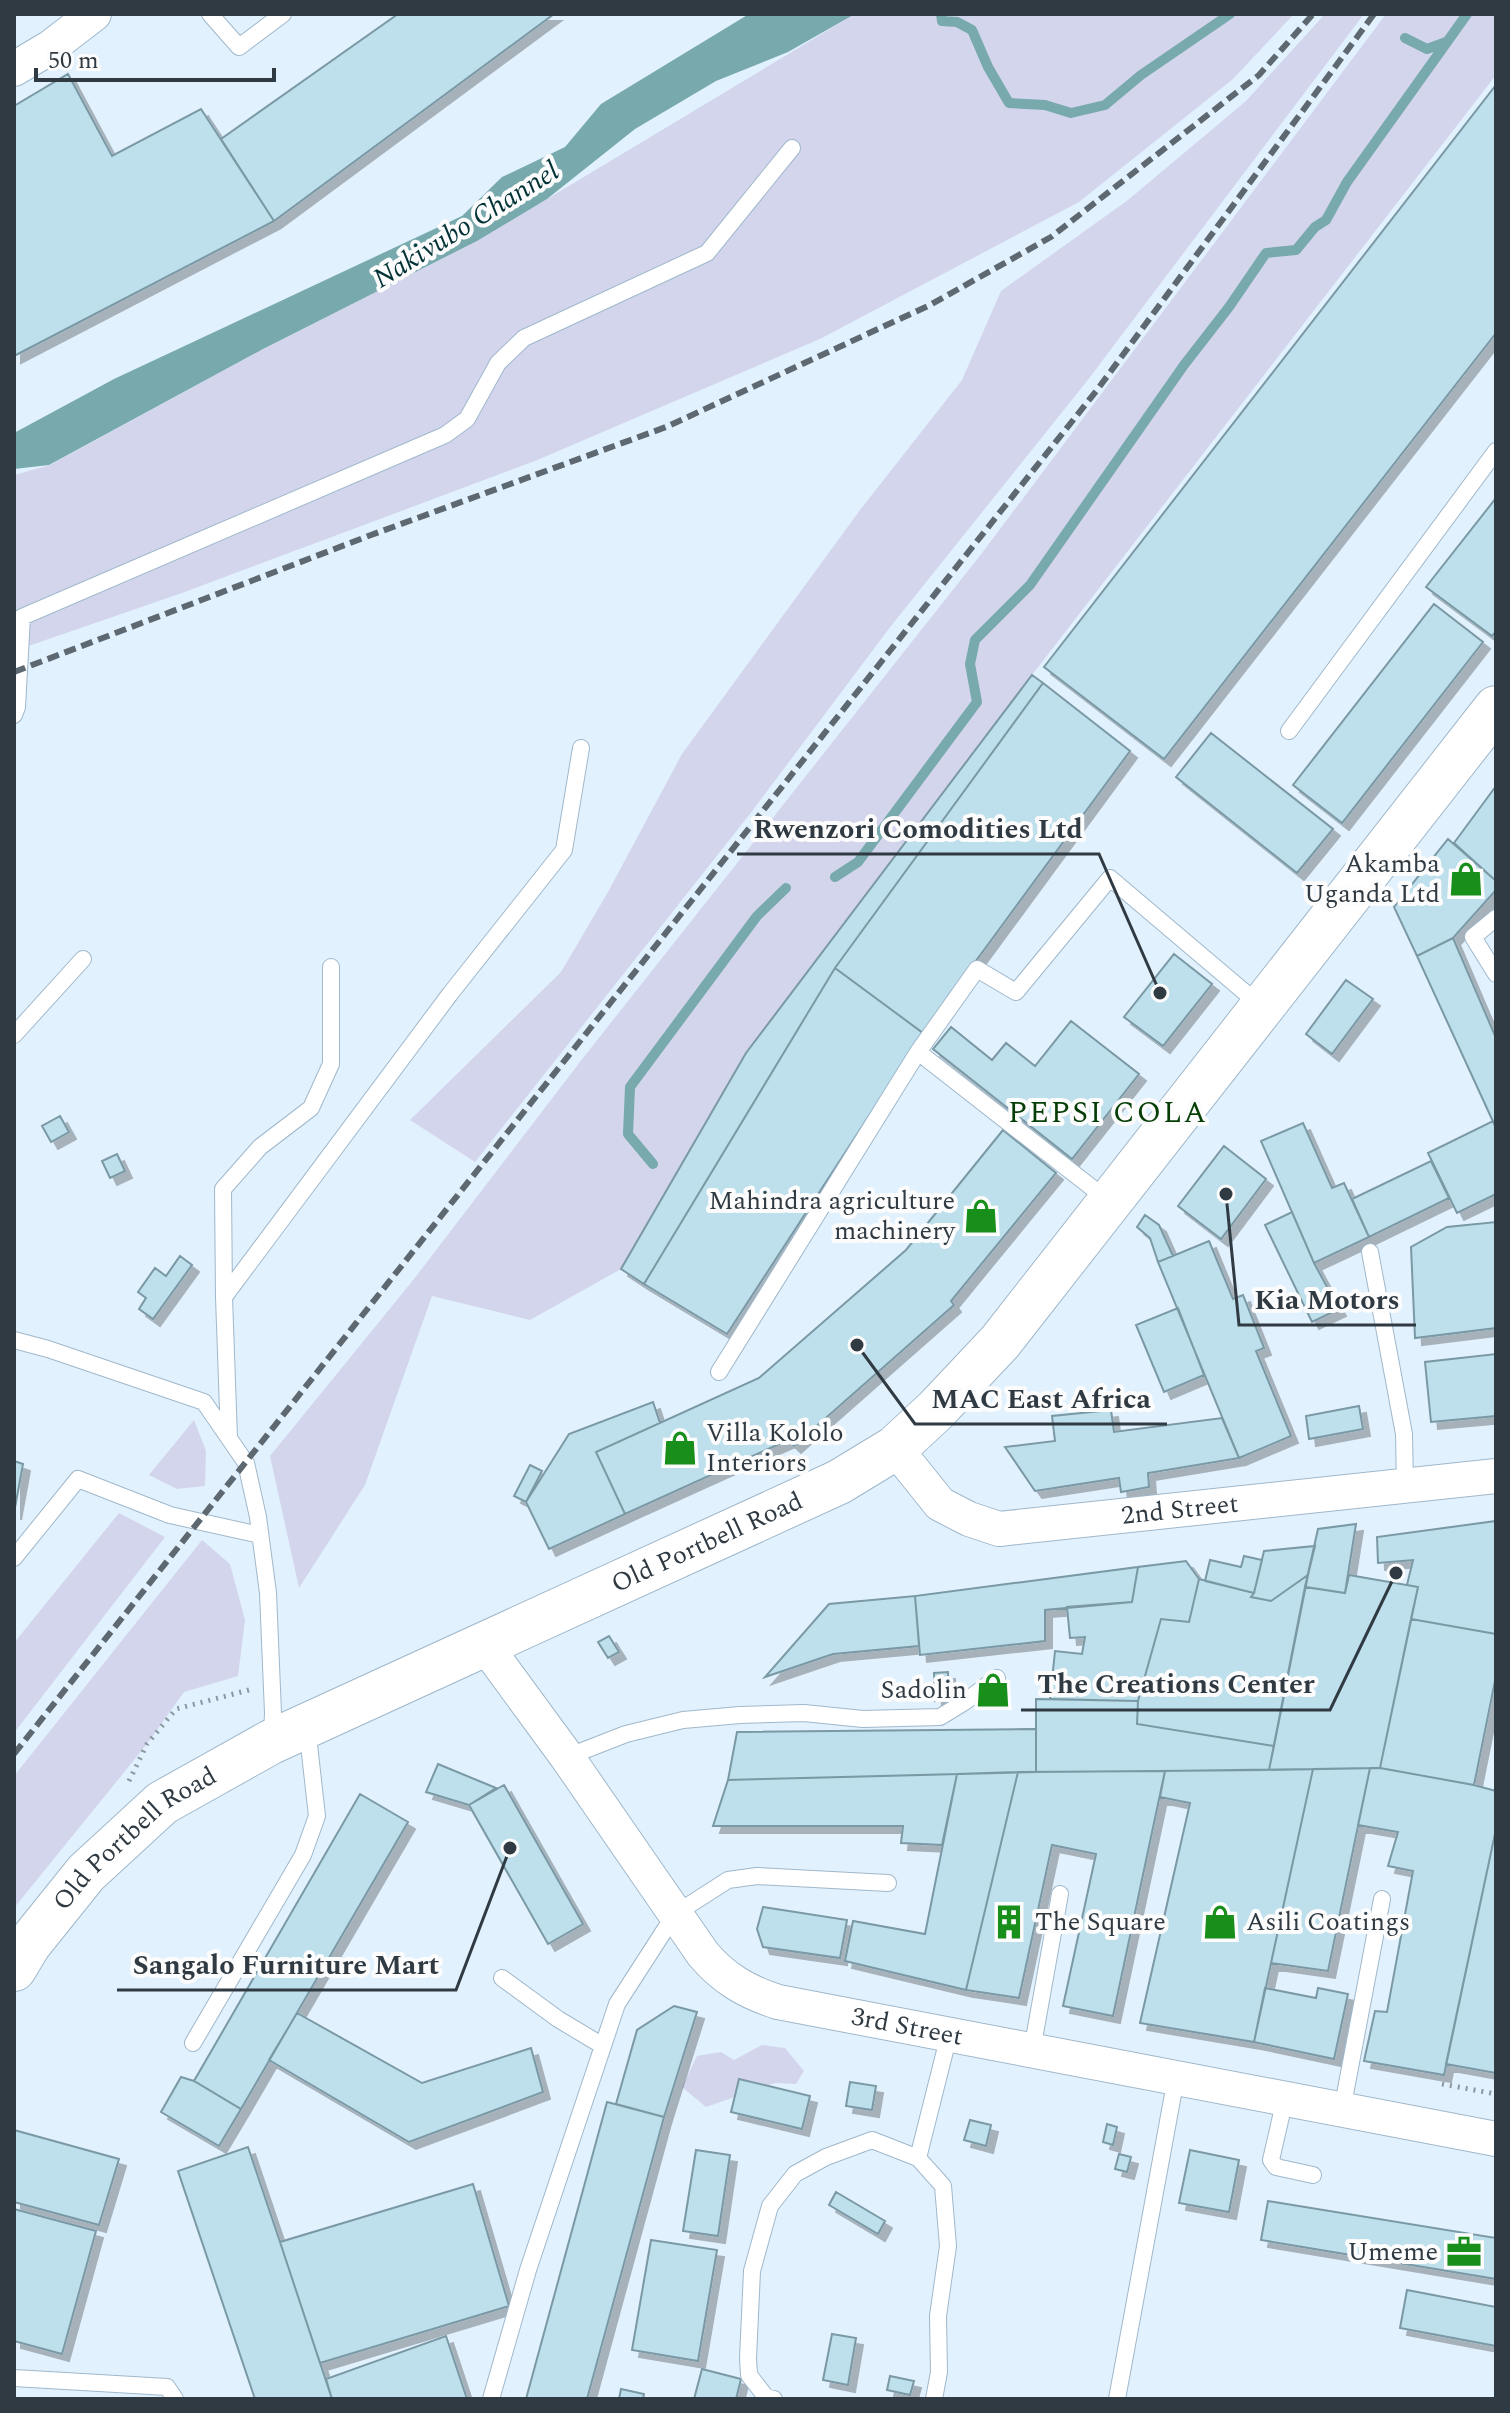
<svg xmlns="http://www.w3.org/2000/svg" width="1510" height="2413" font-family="Spectral,serif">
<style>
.green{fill:#d3d5ed}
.water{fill:#77a9ad}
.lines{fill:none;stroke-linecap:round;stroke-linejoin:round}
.stream{stroke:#77a9ad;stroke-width:10}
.building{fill:#bedfec;stroke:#7a99a5;stroke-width:2;filter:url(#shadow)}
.service-casing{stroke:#9fb8cb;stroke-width:18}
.minor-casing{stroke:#9fb8cb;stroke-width:36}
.secondary-casing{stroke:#9fb8cb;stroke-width:46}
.path{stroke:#8b98a2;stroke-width:5;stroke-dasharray:2 6;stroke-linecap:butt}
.service{stroke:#fff;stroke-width:16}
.minor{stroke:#fff;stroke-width:34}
.secondary{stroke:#fff;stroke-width:44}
.rail{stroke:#5d6871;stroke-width:6;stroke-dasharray:12 6;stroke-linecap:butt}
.labels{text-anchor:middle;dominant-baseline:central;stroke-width:8;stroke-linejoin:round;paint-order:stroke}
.poi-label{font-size:26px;fill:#303a42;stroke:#fcfcfc;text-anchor:end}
.street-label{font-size:26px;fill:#303a42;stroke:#fcfcfc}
.water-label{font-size:28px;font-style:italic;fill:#003236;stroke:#fcfcfc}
.quarter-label{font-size:30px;letter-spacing:2px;fill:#053d06;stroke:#fcfcfc}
.leader{fill:none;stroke:#303a42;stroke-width:3}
.callout-dot{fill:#303a42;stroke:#fcfcfc;stroke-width:3}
.callout-label{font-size:28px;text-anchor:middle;font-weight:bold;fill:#303a42;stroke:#fcfcfc;stroke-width:8;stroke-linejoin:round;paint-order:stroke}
</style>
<defs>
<filter id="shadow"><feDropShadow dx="7" dy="7" stdDeviation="0" flood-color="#0004"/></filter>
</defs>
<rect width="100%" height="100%" fill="#e2f1fe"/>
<!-- green -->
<path class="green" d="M855,14H1294L1233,79L1079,202L820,339L535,461L182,593L14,651V475L50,465L263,349L477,241Z
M1325,14H1364L1087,381L891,626L753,810L475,1162L410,1120L561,972L608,892L682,754L860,510L962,380L1001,291L1128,200L1246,101Z
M1386,14H1496V75L1032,675L746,1053L621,1269L530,1320L432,1296L365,1485L299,1588L270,1456L414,1279L583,1058L982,553Z
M194,1420L206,1451L205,1486L177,1489L149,1475Z
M119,1513L165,1537L14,1733V1643Z
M202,1540L230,1564L245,1620L238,1676L184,1692L147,1744L14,1908V1776Z
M762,2045L785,2048L804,2071L796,2084L775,2083L706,2107L682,2087L697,2056L721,2052L734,2060Z"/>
<!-- water -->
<path class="water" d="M749,14H855L788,52L716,81L635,129L547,199L477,241L263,349L49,465L14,469V433L114,379L462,216L502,177L565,147L601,104Z"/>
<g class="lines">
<!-- stream -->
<path class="stream" d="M941,14L942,21L957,22L972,30L988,67L1009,103L1045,105L1071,113L1105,105L1141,75L1230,14
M1405,38L1427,49L1446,42
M835,877L858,862L977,702L970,664L975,640L1030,585L1184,365L1229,307L1266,253L1296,250L1315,227L1326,220L1347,182L1467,14
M653,1164L628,1134L630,1087L757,916L786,888"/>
</g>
<!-- building -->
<path class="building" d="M398,14H554L274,221L221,139Z
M68,74L112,156L201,109L274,221L14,356V106Z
M1496,85V333L1164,759L1044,667Z
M1496,498V631L1492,636L1426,587Z
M1434,604L1483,642L1342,823L1293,785Z
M1032,675L1043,683L835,968L644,1284L621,1269L746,1053Z
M1043,683L1130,751L923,1033L835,968Z
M1211,733L1333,829L1297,873L1176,777Z
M1496,786V881L1454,843Z
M1448,839L1496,881V890L1453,938L1417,956L1394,907Z
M1453,938L1496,1038V1128L1417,956Z
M1174,954L1212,984L1163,1046L1124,1017Z
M835,968L923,1033L727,1334L644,1284Z
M1346,980L1373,999L1332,1054L1306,1034Z
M1071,1021L1139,1074L1072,1159L933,1049L951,1027L992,1060L1006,1043L1035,1066Z
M60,1116L69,1132L51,1142L42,1126Z
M1493,1121L1496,1128V1194L1457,1213L1428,1153Z
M1303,1123L1332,1188L1344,1183L1369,1237L1314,1263L1261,1141Z
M1003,1130L1056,1173L951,1301L954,1305L794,1446L788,1440L625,1514L596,1452L759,1378L906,1250Z
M1224,1146L1266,1179L1221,1239L1178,1206Z
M117,1154L125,1171L110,1178L102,1161Z
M1431,1161L1449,1198L1369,1237L1352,1199Z
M1292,1212L1314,1263L1339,1309L1312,1322L1265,1225Z
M1145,1215L1159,1225L1173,1256L1158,1262L1150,1238L1137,1227Z
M1496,1222V1328L1415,1338L1411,1247L1447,1227Z
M1209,1241L1233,1299L1243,1295L1264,1348L1256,1351L1291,1436L1239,1458L1158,1262Z
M180,1256L192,1265L153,1319L139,1309L146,1298L138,1292L155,1268L166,1276Z
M1178,1308L1204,1375L1164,1392L1136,1325Z
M1496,1354V1416L1431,1422L1425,1362Z
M653,1402L660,1423L596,1452L625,1514L549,1549L526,1502L569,1434Z
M1359,1406L1363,1429L1309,1439L1306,1416Z
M1111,1410L1114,1432L1222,1418L1239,1458L1148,1473L1149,1487L1121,1492L1119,1478L1035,1491L1005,1447L1055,1441L1052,1416Z
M14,1461L23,1464L14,1513Z
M530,1465L542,1471L526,1502L514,1496Z
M1496,1521V1634L1411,1619L1418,1587L1407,1585L1413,1560L1378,1563L1377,1537Z
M1356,1524L1345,1593L1305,1587L1318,1529Z
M1315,1546L1308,1575L1271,1601L1251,1597L1254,1593L1264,1551Z
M1244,1556L1262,1560L1254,1593L1205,1581L1210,1560L1241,1567Z
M1186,1561L1199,1579L1189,1622L1161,1619L1138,1701L1050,1699L1055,1651L1082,1654L1085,1637L1070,1638L1067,1607L1132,1602L1138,1567Z
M1138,1567L1132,1602L1045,1610V1641L920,1655L915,1596Z
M1308,1575L1274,1746L1137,1724L1138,1701L1161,1619L1189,1622L1199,1579L1254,1593L1251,1597L1271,1601Z
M1349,1575L1418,1587L1380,1768L1269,1770L1305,1587L1345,1593Z
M915,1596L919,1646L833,1654L765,1677L829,1604Z
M1411,1619L1496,1634V1676L1474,1785L1380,1768Z
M609,1636L619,1652L608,1658L598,1642Z
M948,1672L949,1699L935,1701L934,1673Z
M1036,1699L1138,1701L1137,1724L1274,1746L1269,1770L1036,1772Z
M1036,1729V1772L728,1780L737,1732Z
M438,1764L496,1788L469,1805L426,1792Z
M1370,1768L1328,1971L1271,1963L1313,1769Z
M1370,1768H1380L1474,1785L1496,1791V1829L1444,2075L1364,2061L1375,2011L1387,2012L1413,1871L1388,1866L1398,1832L1358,1825Z
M1313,1769L1254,2042L1140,2023L1190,1803L1160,1797L1165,1771Z
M1165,1771L1113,2016L1063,2006L1096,1854L1052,1845L1019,1998L966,1990L1018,1772Z
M1018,1772L966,1990L845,1961L853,1921L925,1934L957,1774Z
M957,1774L942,1845L901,1843L903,1826H713L728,1780Z
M504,1785L583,1924L548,1944L469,1805Z
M360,1794L408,1822L241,2109L194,2081Z
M1496,1829V2073L1446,2064Z
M763,1907L847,1920L840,1958L763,1947L757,1929Z
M1265,1988L1316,1998L1318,1988L1348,1994L1334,2059L1254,2042Z
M674,2006L697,2012L664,2117L616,2104L637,2030Z
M297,2013L422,2083L531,2048L543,2092L409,2142L269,2060Z
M181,2077L194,2081L241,2109L219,2146L161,2112Z
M739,2079L810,2096L802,2129L731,2112Z
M850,2082L876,2086L872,2110L846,2106Z
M607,2102L664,2117L587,2399H526Z
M970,2120L991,2125L986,2146L964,2140Z
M1107,2124L1117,2127L1113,2145L1103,2142Z
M14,2130L119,2159L99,2225L14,2202Z
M248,2147L280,2242L332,2399H255L178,2171Z
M696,2150L730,2155L718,2236L683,2231Z
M1190,2150L1239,2160L1229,2212L1179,2203Z
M1119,2154L1131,2157L1127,2172L1115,2169Z
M473,2184L509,2306L320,2363L280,2242Z
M836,2192L885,2221L878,2234L829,2205Z
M1268,2201L1496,2238V2279L1261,2240Z
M14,2209L96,2231L62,2354L14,2341Z
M651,2240L717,2250L698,2361L632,2350Z
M1407,2290L1496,2307V2346L1400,2328Z
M832,2334L856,2338L848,2385L823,2380Z
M446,2336L467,2399H332L326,2379Z
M702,2369L741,2379L736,2399H694Z
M890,2376L914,2381L910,2395L887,2390Z
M621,2389L644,2394L643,2399H619Z"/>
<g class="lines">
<!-- service casing -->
<g class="service-casing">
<path id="service" d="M210,14L239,47L283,14
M14,715L17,707L22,617L445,435L467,419L498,363L524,338L707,253L792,148
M1289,731L1496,451
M1496,918L1473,937L1496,974
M14,1035L83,959
M918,1052L1109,1201
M1370,1252L1404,1434L1405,1486
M224,1297L223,1189L260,1147L311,1108L331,1064V967
M14,1340L48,1349L204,1402L246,1463L258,1517L268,1593L273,1713L272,1737
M719,1372L918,1052L977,969L1016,992L1110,878L1261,1006
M229,1438L224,1297L450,994L564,850L581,748
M14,1558L78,1479L170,1515L260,1535
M567,1757L626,1734L683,1720L740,1715L804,1713L863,1719L940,1717L963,1703L997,1678
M502,1978L558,2019L603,2046
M193,2043L303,1855L317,1816L307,1727
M1032,2050L1060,1894
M1285,2099L1271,2160L1276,2167L1313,2175
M1342,2110L1382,1899
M14,2378L167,2387L175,2399
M491,2399L528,2270L617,2004L675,1914L728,1880L757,1876L888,1883
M774,2399L766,2397L749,2375L748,2358L752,2271L770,2206L795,2174L826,2157L872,2140L918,2158
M934,2399L939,2372L938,2316L948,2246L943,2186L918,2158L949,2035
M1117,2399L1176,2078"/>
</g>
<!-- minor casing -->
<g class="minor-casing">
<g id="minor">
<path d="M14,69L51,47L94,14"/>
<path id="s1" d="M895,1448L940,1504L969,1519L999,1529L1496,1476"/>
<path id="s2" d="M485,1645L567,1757L703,1954C724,1979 747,1992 778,2002L1496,2139"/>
</g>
</g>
<!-- secondary casing -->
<g class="secondary-casing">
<g id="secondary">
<path id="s3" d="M14,1969L29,1944L86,1873L162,1803L271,1742L839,1482L895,1448L936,1410L1000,1342L1496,708"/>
</g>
</g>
<!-- path -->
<path class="path" d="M129,1781L147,1744L176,1709L249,1690
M1442,2084L1496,2094"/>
<!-- service -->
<use href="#service" class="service"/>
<!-- minor -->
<use href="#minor" class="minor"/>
<!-- secondary -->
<use href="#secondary" class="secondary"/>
<!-- rail -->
<path class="rail" d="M14,672L371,535L666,427L930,305L1051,237L1259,75L1313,14
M14,1754L1097,390L1374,14"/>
</g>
<!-- icons -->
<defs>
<g id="shop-bare" transform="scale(2.76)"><path d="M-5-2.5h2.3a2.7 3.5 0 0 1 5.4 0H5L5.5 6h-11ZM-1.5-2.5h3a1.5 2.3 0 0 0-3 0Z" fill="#188f1a" stroke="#fcfcfc" stroke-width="2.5" paint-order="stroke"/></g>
<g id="building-bare" transform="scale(2.76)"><path d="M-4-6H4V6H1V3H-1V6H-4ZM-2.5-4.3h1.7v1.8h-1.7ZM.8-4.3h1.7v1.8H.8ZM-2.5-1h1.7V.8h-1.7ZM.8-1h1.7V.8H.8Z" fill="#188f1a" stroke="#fcfcfc" stroke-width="2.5" paint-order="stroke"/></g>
<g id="office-bare" transform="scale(2.76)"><path d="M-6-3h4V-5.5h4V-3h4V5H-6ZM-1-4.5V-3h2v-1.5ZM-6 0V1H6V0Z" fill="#188f1a" stroke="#fcfcfc" stroke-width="2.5" paint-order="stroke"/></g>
</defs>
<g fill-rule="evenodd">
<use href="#shop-bare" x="1466" y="879"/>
<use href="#shop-bare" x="981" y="1216"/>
<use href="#shop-bare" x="680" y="1448"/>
<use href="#shop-bare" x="993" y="1690"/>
<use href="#building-bare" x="1009" y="1922"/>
<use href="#shop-bare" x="1220" y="1922"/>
<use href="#office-bare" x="1464" y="2252"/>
</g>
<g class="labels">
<!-- poi labels -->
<g class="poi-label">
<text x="1440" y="864">Akamba<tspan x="1440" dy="30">Uganda Ltd</tspan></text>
<text x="955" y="1201">Mahindra agriculture<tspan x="955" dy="30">machinery</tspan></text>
<text x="706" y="1433" text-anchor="start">Villa Kololo<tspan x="706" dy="30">Interiors</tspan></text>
<text x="967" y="1690">Sadolin</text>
<text x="1035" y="1922" text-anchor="start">The Square</text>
<text x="1246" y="1922" text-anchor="start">Asili Coatings</text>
<text x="1438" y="2252">Umeme</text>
</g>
<!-- street labels -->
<g class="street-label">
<text stroke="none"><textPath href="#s1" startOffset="318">2nd Street</textPath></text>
<text stroke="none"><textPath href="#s3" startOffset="828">Old Portbell Road</textPath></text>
<text stroke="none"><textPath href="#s3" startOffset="180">Old Portbell Road</textPath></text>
<text stroke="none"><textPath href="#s2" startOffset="600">3rd Street</textPath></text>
</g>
<!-- water labels -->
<g class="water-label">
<text transform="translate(466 225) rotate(-32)">Nakivubo Channel</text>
</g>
<!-- quarter labels -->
<g class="quarter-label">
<text x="1108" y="1113">PEPSI COLA</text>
</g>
</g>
<!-- callouts -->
<path class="leader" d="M1160 993L1099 854H737M1226 1194L1239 1325H1416M857 1345L915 1424H1167M1396 1573L1330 1710H1021M510 1848L456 1990H117"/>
<g class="callout-dot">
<circle cx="1160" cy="993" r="8"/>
<circle cx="1226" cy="1194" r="8"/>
<circle cx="857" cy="1345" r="8"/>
<circle cx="1396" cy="1573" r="8"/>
<circle cx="510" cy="1848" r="8"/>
</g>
<g class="callout-label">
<text x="918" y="838">Rwenzori Comodities Ltd</text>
<text x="1327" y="1309">Kia Motors</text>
<text x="1041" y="1408">MAC East Africa</text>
<text x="1176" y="1693">The Creations Center</text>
<text x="286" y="1974">Sangalo Furniture Mart</text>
</g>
<!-- border -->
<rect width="1510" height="2413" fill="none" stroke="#303a42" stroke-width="32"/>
<!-- scale -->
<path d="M36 68v12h238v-12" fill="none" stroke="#303a42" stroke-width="4"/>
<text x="48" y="68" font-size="24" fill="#303a42" stroke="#fcfcfc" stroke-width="6" paint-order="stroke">50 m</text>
</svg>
